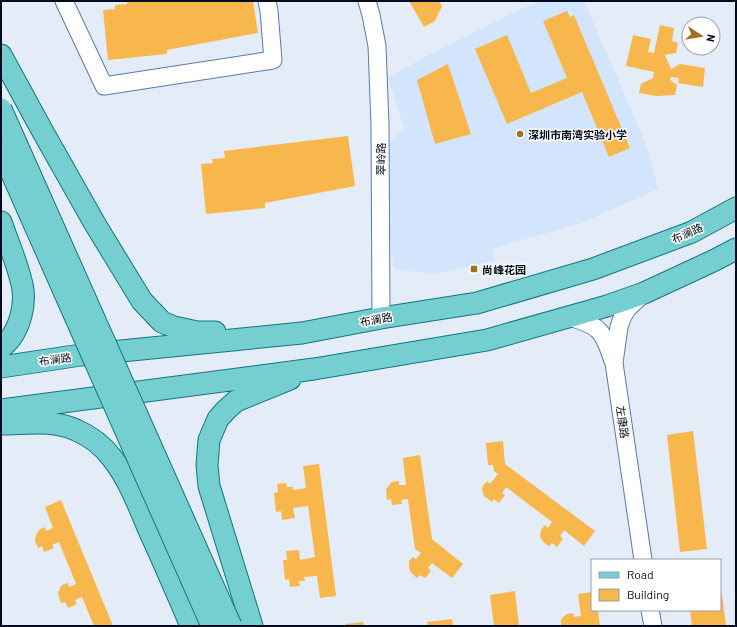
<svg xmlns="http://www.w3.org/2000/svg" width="737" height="627" font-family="Barlow,'Noto Sans SC',sans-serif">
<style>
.built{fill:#d3e4fd}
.building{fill:#f7b74d}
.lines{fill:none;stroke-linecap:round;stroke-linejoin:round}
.minor-casing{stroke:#587aab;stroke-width:19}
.major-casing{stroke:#11767f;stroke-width:23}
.minor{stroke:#fff;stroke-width:17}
.major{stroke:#75cfd1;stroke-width:21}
.major-bridge-casing{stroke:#11767f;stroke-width:23;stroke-linecap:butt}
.major-bridge{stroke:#75cfd1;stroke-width:21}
.poi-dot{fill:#9f7223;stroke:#fff;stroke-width:1.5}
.labels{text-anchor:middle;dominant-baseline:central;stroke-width:3;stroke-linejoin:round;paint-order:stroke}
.poi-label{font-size:11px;font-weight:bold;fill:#020c1e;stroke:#fff;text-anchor:start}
.street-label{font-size:11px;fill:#020c1e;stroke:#fff}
</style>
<rect width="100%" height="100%" fill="#e4ecf7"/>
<!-- built -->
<path class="built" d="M553,1H584L648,149L658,189L581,223L492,249L494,261L434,274L394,269L386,207V150L393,139L404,128L388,78L430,54L522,8L538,3Z"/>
<!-- building -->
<path class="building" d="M127,1H253L258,33L167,50V54L108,60L103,10L115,9V5L127,4Z
M409,1H439L442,6L435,21L424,27Z
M567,11L570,17L574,15L630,148L609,157L582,92L507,124L475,49L507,35L531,93L567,78L543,21Z
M660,25L674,28L672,41L678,43L676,53L665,55L671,69L680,64L705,68L703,87L678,83L679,78L671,77L670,80L677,85L675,95L657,96L639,93L641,84L653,78L654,72L626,66L633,35L651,39L648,52L654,53Z
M448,64L471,134L435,144L417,80Z
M348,136L355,186L265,203V208L206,214L201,164L213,163L212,159L225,158L224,151Z
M693,431L707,549L680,552L667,435Z
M503,441L505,464L595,531L584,546L564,530L560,536L563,539L557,547L552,543L549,546L543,542L540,536L541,530L545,525L548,528L552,522L506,487L502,493L505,495L499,503L494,499L492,502L484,496L482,489L483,486L487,481L490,484L498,474L494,471L493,465H488L486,443Z
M420,455L432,539L463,564L452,578L432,563L428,568L431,571L425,578L420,575L417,578L411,573L409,568V561L413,557L416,559L421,553L415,549L408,499L401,500L402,504L392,505L391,499L387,500L386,489L390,484L392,482L399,481V485H406L403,458Z
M319,464L336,596L320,598L317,576L304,577L305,581H299L300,586L290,587L289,579L285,580L283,560H287L286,551L299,550L300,560L315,557L308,506L293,508L295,518L282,520L281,511L276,512L274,493L278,492L277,484L286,483L287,487H293V490L306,488L303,466Z
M61,500L113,626H94L82,597L75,600L77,604L68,608L65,602L61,603L58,593L60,588L62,585L68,583L69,587L76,584L59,542L52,545L54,548L44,552L42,546L38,548L35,541L36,535L39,530L45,527L46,531L53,528L45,507Z
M515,591L519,626H494L490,595Z
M592,592V610H598L600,626H561V621L562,618L567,614L573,613L574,617L581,616L578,594Z
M720,594H722L726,626H692L690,610H720Z
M452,619L453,626H428L427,622Z
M363,622L364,626H346V624Z"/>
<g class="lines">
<!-- minor casing -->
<g class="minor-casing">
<path id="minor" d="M64,1L104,86L273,60L269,11L267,1
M367,1L371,15L377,46L380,125L381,318
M643,294L627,309L622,318L619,327L614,363L643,560
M569,317C600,326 603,330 613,361
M650,610L653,626"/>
</g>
<!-- major casing -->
<g class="major-casing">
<path id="major" d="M1,55L43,132L95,224L142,301L162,322L174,327L197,332H215
M1,222C8,243 20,269 23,290C25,306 20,326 10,339C7,342 4,345 1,348
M1,367L81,355L302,333L381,318L477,303L593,269L692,232L736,208
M1,410L314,369L487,340L607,306L644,293L715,260L736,249
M1,424C26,424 52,419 76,430C90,436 103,446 112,458C128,478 138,504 148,528C163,561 177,593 191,626
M252,626L209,486L207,465L209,440L218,419L226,410L236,401L290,379"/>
</g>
<!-- minor -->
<use href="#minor" class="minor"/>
<!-- major -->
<use href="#major" class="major"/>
<!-- major-bridge casing -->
<g class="major-bridge-casing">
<path id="major-bridge" d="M1,109L231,626
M1,149L212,626"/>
</g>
<!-- major-bridge -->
<use href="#major-bridge" class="major-bridge"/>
</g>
<!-- markers -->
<g class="poi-dot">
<circle cx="520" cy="134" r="4"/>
<rect x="470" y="265" width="8" height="8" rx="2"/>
</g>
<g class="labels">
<!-- poi labels -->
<g class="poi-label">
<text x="528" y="134">深圳市南湾实验小学</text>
<text x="482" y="269">尚峰花园</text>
</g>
<!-- street labels -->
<g class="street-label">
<text transform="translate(380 159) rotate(-90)">翠岭路</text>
<text transform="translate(687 233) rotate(-24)">布澜路</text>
<text transform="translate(376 319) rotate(-10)">布澜路</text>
<text transform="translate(55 359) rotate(-8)">布澜路</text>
<text transform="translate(623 422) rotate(82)">左康路</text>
</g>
</g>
<!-- border -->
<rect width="737" height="627" fill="none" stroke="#020c1e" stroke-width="4"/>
<!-- legend -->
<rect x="591" y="559" width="130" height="52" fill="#ffffff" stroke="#9a9ea5"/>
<rect x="599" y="572" width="20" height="6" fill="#75cfd1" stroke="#9a9ea5"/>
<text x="627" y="579" font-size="12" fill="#020c1e">Road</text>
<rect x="599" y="589" width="20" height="12" fill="#f7b74d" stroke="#9a9ea5"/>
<text x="627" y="599" font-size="12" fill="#020c1e">Building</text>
<!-- north arrow -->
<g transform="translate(701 36) rotate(102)"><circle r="19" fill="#ffffff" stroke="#9a9ea5"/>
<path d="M0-3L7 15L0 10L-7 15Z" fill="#9f7223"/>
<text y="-6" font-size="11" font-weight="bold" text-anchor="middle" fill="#020c1e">N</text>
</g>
</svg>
